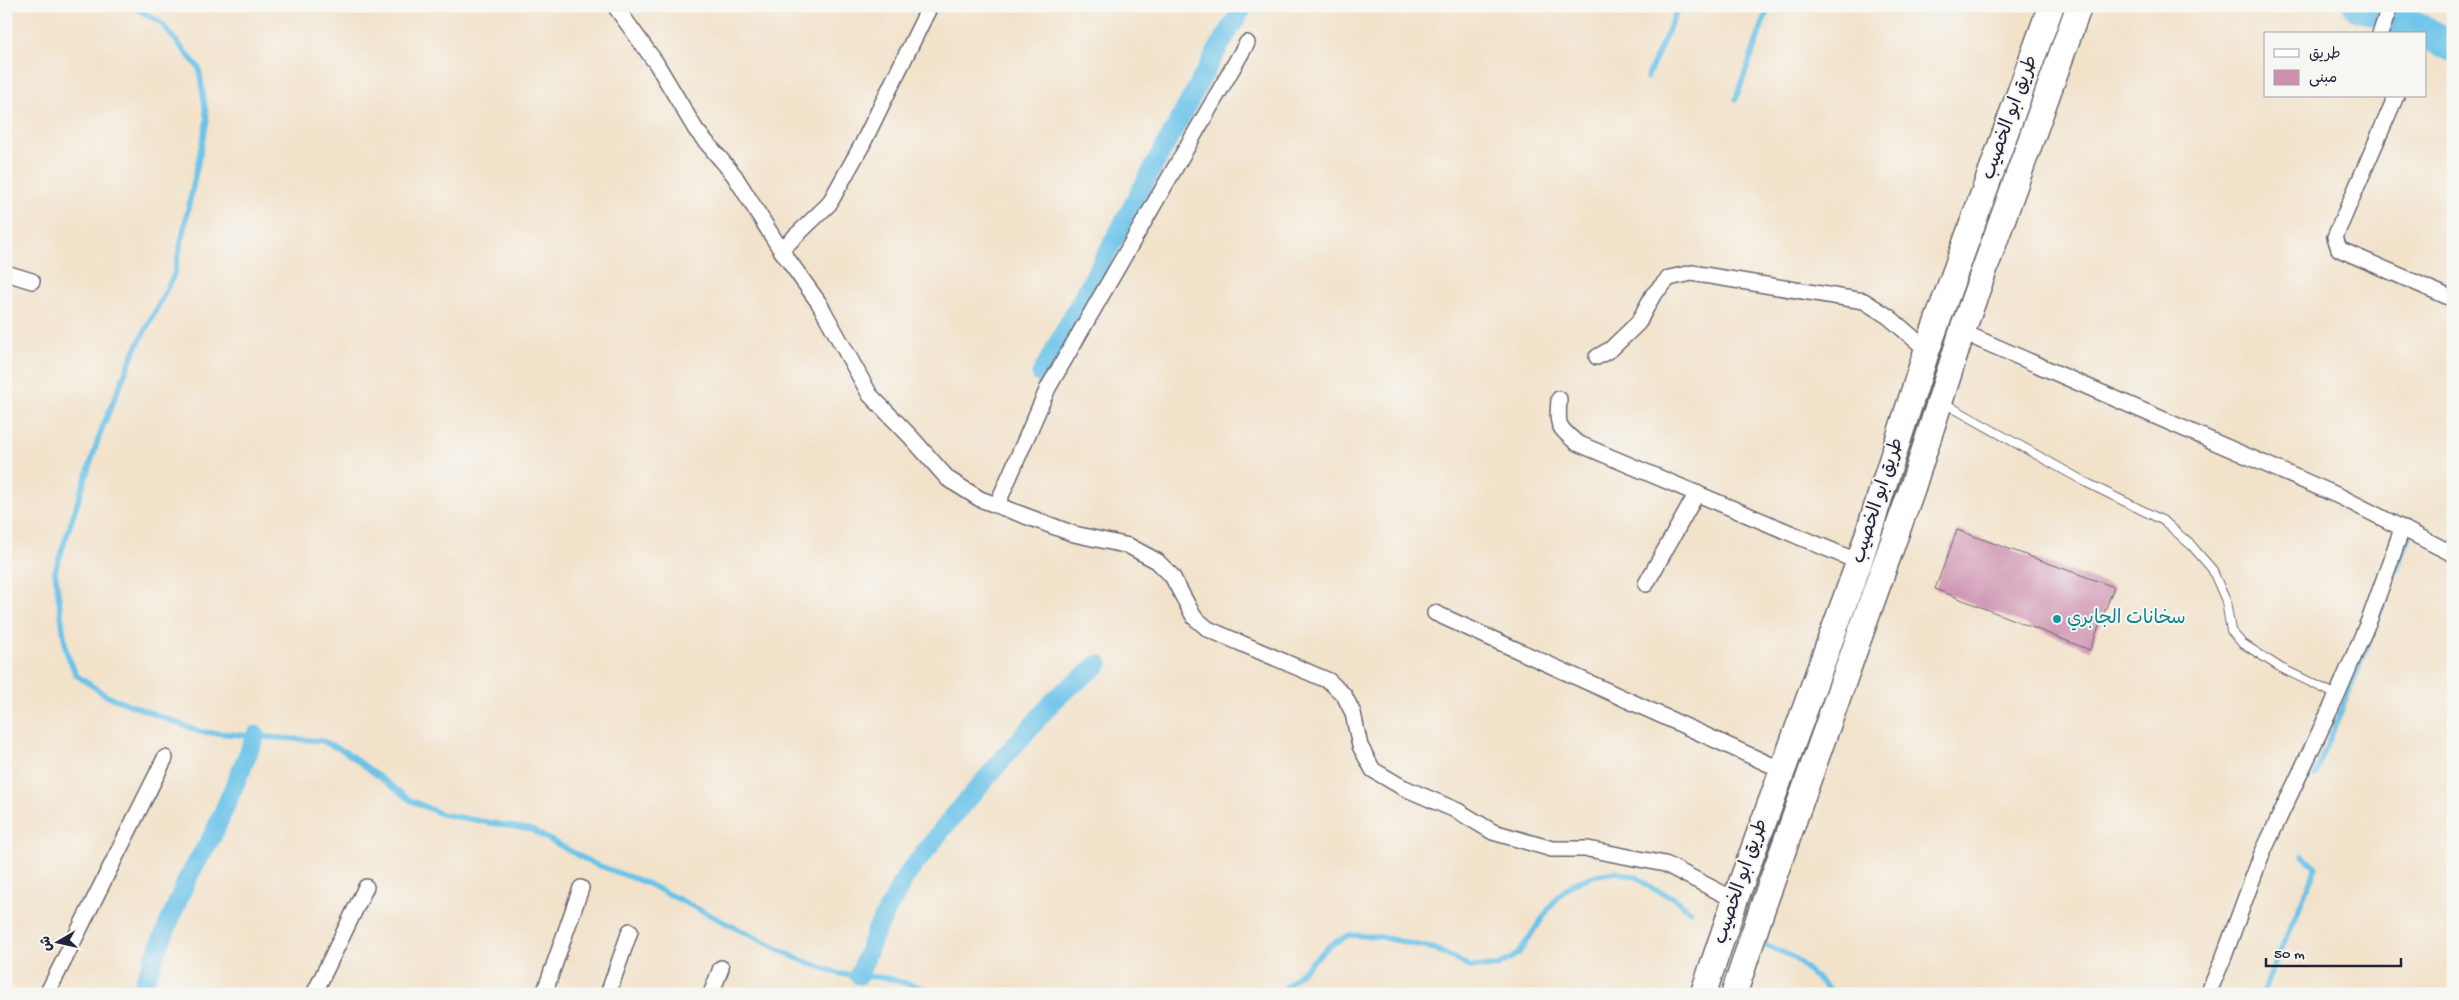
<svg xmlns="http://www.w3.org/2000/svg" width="2459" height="1000" font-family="'Gochi Hand','Playpen Sans Arabic',sans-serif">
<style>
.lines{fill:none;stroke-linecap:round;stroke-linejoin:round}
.stream{stroke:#6bc3e9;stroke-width:5.5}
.canal{stroke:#6bc3e9;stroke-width:19}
.river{stroke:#6bc3e9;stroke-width:32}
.building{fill:#cd90af}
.service-casing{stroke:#6b656d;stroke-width:10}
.minor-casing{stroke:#6b656d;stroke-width:18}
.primary-casing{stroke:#6b656d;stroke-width:28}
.service{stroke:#fff;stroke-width:8}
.minor{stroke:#fff;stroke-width:15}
.primary{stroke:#fff;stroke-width:25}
.culture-dot{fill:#0f9aa8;stroke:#f6f6f2;stroke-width:2}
.labels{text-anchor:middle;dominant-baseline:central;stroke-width:4;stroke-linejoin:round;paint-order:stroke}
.street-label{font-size:19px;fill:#22223b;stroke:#f6f6f2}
.culture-label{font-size:19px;fill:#0d838f;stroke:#f6f6f2;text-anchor:start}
</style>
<rect width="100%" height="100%" fill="#f6f6f2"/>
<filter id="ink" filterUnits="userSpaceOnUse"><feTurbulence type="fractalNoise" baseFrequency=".02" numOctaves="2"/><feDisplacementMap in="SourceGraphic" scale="10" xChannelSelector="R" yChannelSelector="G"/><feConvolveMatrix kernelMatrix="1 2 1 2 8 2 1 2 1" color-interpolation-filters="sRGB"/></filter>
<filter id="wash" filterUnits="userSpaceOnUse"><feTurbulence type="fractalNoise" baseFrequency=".0096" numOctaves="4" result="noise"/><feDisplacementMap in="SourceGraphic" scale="20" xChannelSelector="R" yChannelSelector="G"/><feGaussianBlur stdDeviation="1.12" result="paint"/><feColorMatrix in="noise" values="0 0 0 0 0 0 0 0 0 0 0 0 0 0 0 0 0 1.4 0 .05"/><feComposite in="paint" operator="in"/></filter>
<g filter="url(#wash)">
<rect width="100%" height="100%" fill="#f2e2ca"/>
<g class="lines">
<!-- stream -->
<path class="stream" d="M132,6L160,22L199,68L207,120L174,275L134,352L102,428L55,571L66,651L76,675L107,696L201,732L322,741L346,752L410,800L441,814L532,830L592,863L646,883L796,958L840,974L887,978L943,994
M1647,78L1679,6
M1736,99L1769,6
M2315,775L2364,655L2410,533
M1762,943L1793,957L1834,994
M1278,994L1330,945L1349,935L1381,937L1435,949L1471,967L1498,966L1518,954L1557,897L1574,883L1596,875L1616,872L1637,877L1653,889L1671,896L1690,911
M2262,994L2316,867L2303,856"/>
<!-- canal -->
<path class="canal" d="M1041,374L1216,52L1244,6
M859,975L876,931L906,876L949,821L1056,698L1099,664
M139,994L188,877L214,833L256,735"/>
<!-- river -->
<path class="river" d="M2359,6L2386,14L2453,46"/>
</g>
<g id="blocks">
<!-- building -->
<path class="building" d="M1957,530L2114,587L2090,650L1935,589Z"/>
</g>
</g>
<g filter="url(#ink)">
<use href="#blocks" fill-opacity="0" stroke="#6b656d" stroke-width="1"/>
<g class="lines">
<!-- service casing -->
<g class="service-casing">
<path id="service" d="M1944,403L2087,483L2164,521L2192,546L2212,569L2226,601L2231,631L2242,643L2281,668L2337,695"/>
</g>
<!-- minor casing -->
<g class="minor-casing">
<path id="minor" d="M615,6L656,63L696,130L734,175L781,250L819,303L870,395L910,436L948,479L980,499L1074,534L1129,546L1157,561L1172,576L1194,617L1208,629L1329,681L1344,695L1353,713L1360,746L1373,770L1402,787L1458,811L1493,832L1552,849H1588L1665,864L1735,900
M2380,34L2390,6
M2396,96L2335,237L2339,249L2453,299
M781,250L829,204L862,145L930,6
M6,273L32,281
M1962,332L2341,497L2453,554
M1597,357L1611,349L1638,323L1653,295L1669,278L1692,273L1864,301L1889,317L1927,350
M1559,399C1557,426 1557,426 1577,443L1859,562
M997,505L1048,388L1247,43
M1646,584L1697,493
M1435,613L1782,770
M47,994L165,758
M314,994L366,887
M544,994L581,888
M608,994L630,931
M711,994L721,968
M2208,994L2223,959L2261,856L2337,695L2370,618L2402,529"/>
</g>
<!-- primary casing -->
<g class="primary-casing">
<path id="primary" d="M1703,994L1735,900L1859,562L1927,350L2051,6
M1734,994L1761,912L1912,489L1962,332L2079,6"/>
</g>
<!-- service -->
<use href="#service" class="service"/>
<!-- minor -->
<use href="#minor" class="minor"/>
<!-- primary -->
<use href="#primary" class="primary"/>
</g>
</g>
<!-- markers -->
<circle class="culture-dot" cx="2057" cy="619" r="5"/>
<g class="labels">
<!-- street labels -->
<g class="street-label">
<text transform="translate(2011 118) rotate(-70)">طريق ابو الخصيب</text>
<text transform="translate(1879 501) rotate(-72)">طريق ابو الخصيب</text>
<text transform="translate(1742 882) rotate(-71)">طريق ابو الخصيب</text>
</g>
<!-- culture labels -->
<g class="culture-label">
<text x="2067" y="619">سخانات الجابري</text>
</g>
</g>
<!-- margin -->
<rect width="2459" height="1000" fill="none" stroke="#f6f6f2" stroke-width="25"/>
<!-- legend -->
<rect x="2264" y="32" width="162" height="65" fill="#f6f6f2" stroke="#a1a1a9"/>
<rect x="2274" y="49" width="25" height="8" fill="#ffffff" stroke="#a1a1a9"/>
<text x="2309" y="58" font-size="15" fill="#22223b">طريق</text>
<rect x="2274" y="70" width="25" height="15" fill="#cd90af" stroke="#a1a1a9"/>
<text x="2309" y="82" font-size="15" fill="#22223b">مبنى</text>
<!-- north arrow -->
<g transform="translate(58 942) rotate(261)" stroke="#f6f6f2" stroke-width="4" paint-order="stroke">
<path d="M0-4L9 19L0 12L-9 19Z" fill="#22223b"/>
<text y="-8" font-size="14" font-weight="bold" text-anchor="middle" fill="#22223b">ش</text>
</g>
<!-- scale -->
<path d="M2266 958v8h135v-8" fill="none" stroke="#22223b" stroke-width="2.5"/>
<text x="2274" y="958" font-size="15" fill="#22223b" stroke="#f6f6f2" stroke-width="4" paint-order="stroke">50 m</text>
</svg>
